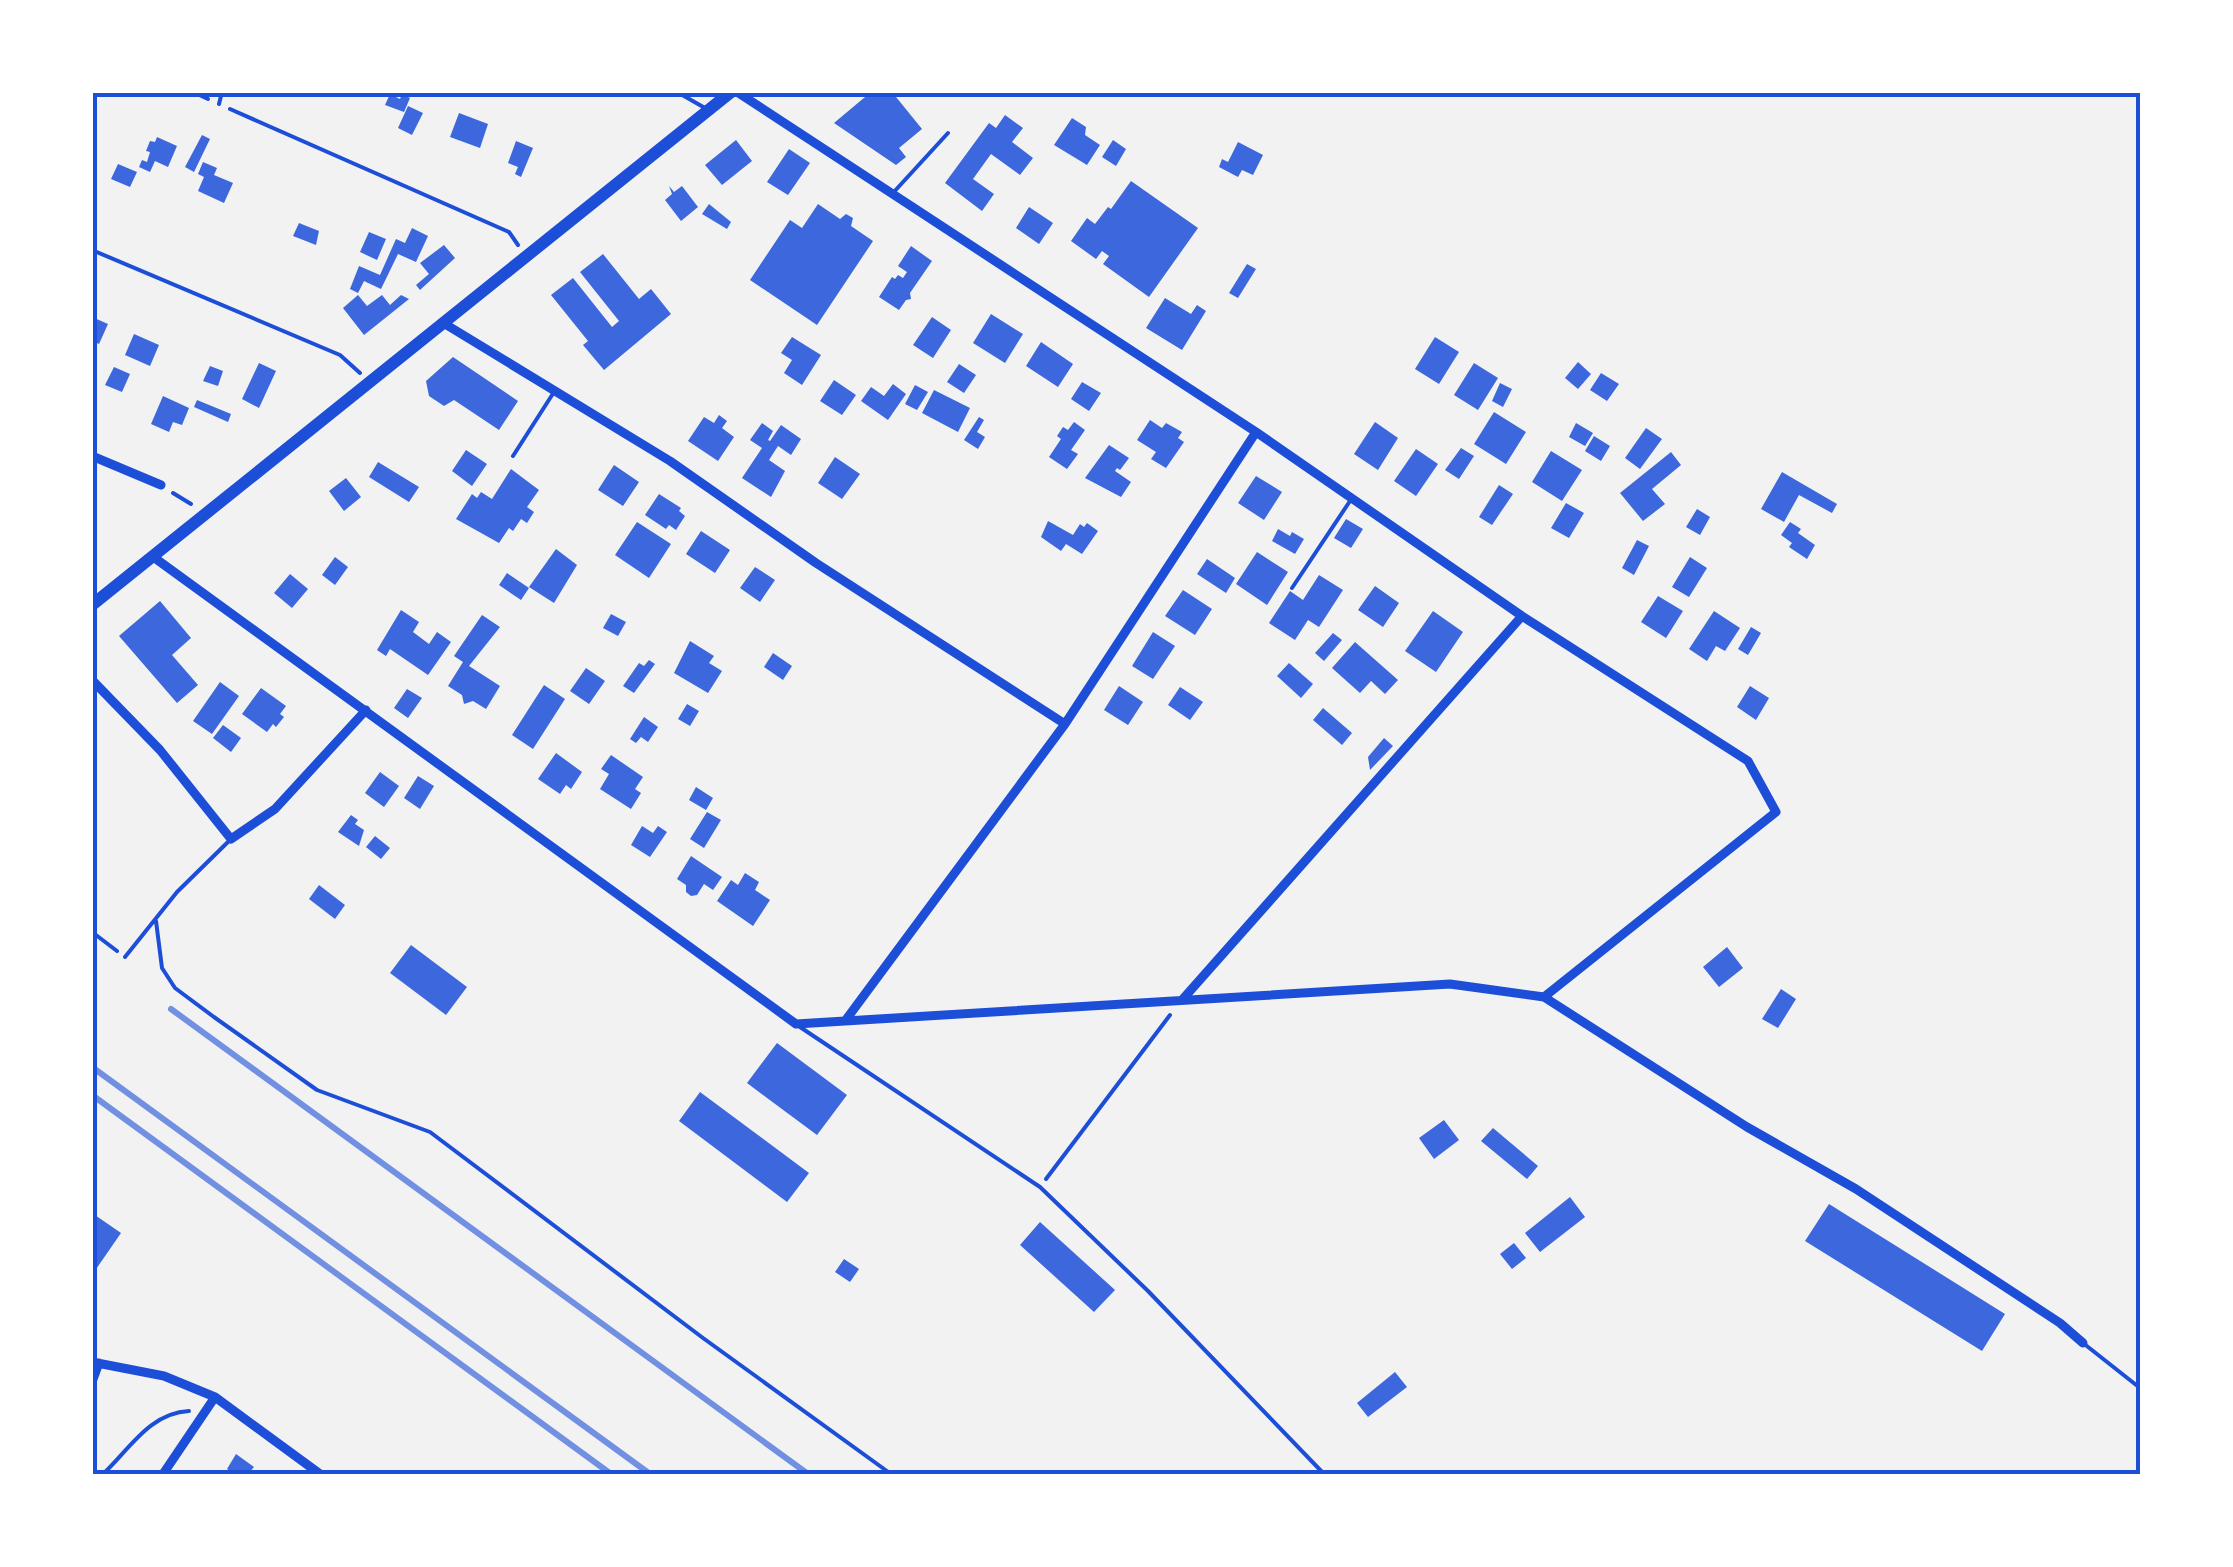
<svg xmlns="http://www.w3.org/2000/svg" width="2233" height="1567" font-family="'Libre Baskerville',serif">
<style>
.building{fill:#3d67dc}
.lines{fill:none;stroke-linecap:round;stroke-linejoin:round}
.path{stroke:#1d4ed8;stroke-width:4}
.service{stroke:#1d4ed8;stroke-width:4}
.minor{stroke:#1d4ed8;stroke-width:9}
.secondary{stroke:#1d4ed8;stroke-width:12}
.rail{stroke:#7290e2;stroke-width:6}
.neatline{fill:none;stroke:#1d4ed8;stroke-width:4}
</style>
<rect width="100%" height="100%" fill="#f2f2f2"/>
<!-- building -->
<path class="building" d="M871,92H892L922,129L899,148L906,157L896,165L834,123Z
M390,94L400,99L402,94L410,98L404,112L385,105Z
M408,106L423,113L412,135L398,128Z
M459,113L488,124L480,148L450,137Z
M1005,115L1023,128L1012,142L1033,158L1020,175L991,154L973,179L994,194L982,211L945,183L989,123L996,128Z
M1072,118L1086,127L1085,135L1100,145L1087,165L1054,145Z
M202,135L210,139L194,172L185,167Z
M157,137L177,146L168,167L155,161L150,172L139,167L142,160L147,162L150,152L146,151L150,141L155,142Z
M736,140L752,161L722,185L705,165Z
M1113,140L1126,149L1116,166L1102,157Z
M516,141L533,148L521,177L515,174L518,167L508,163Z
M1238,142L1263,155L1253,175L1242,170L1238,177L1219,167L1222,159L1228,162Z
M789,149L810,163L788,195L767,182Z
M203,162L217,168L214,175L233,183L224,203L198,191L204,177L198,174Z
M118,164L137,172L130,187L111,179Z
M1131,181L1198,228L1149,297L1103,264L1109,256L1102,251L1096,259L1071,241L1087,218L1095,224L1108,207L1111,209Z
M669,186L674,192L682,186L698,207L681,221L665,200L672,194Z
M709,204L731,222L727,229L702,214Z
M818,204L840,219L846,214L853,218L851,226L873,241L817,325L750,280L790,220L802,228Z
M1029,207L1053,223L1039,244L1016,228Z
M299,223L319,231L316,245L293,236Z
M412,228L428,236L416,262L398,254L381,289L364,281L358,293L350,289L359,266L380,275L396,239L405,243Z
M369,232L386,239L377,260L360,252Z
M444,245L455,258L420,290L416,285L429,274L420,263Z
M911,246L932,261L910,293L911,299L906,300L899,310L879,297L892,277L895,279L898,275L903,278L907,272L898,266Z
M603,254L639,299L651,289L671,314L604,370L583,345L588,341L551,295L573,278L612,327L619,321L580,272Z
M1247,264L1256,269L1238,298L1229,293Z
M358,295L367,306L382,295L390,305L401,295L409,299L364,335L343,308Z
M1165,298L1191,314L1197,305L1206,311L1182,350L1146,328Z
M991,314L1023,334L1005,363L973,343Z
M92,317L108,324L99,344L92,341Z
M932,317L951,330L933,358L913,345Z
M134,334L159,345L150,366L125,355Z
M792,337L821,355L802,385L784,373L792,360L781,353Z
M1435,337L1459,352L1439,384L1415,369Z
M1041,342L1073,364L1058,387L1026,366Z
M453,357L518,401L499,430L454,400L444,406L429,396L426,381Z
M1578,362L1591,374L1578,389L1565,378Z
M259,363L276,371L259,408L242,399Z
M1474,363L1498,378L1478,410L1454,395Z
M959,364L976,375L964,393L947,382Z
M210,366L223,371L218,386L203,381Z
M114,367L130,374L122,392L105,385Z
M1601,373L1619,384L1607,401L1590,390Z
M834,380L856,395L842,415L820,401Z
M1082,382L1101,393L1089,411L1071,399Z
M1500,383L1512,389L1503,407L1492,401Z
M893,384L906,394L888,420L861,401L871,387L884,396Z
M915,385L928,392L917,410L905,404Z
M934,390L970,408L958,432L922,413Z
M163,396L189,408L182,425L173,422L169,432L151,424Z
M197,400L231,414L228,422L194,407Z
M1494,412L1526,432L1506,464L1474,444Z
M719,415L727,421L722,428L734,437L718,461L688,441L704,417L714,423Z
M979,417L984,420L977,432L985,437L978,449L964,440Z
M1150,420L1162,428L1166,423L1182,432L1178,438L1184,442L1166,468L1151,459L1156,452L1137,440Z
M1074,422L1085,430L1071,450L1078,454L1067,469L1049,457L1061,439L1057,436L1063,427L1068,430Z
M1375,422L1398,438L1378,470L1354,454Z
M762,423L773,431L768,440L770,441L781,425L801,439L791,455L778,446L769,460L785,471L771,497L742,478L762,448L750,440Z
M1576,423L1593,433L1585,446L1569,437Z
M1646,428L1662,439L1640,469L1625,458Z
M1594,436L1610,446L1601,461L1585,451Z
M1109,445L1129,458L1120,470L1117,468L1115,471L1131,482L1121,497L1085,478Z
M1461,448L1474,456L1459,479L1445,470Z
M1416,449L1438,464L1416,496L1394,481Z
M466,450L487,464L472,486L452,471Z
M1551,451L1582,470L1562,501L1532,482Z
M1671,452L1681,465L1652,489L1665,504L1643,521L1620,493Z
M835,457L860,474L842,499L818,483Z
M378,462L419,487L409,502L369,477Z
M614,465L639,482L623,506L598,490Z
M511,469L539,490L527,507L534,512L527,523L521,519L513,531L509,528L499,543L456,519L472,494L477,498L481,492L492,499Z
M1782,472L1837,504L1832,513L1799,495L1784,522L1761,509Z
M1256,476L1282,492L1264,520L1238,503Z
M346,478L361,497L344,511L329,491Z
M1499,485L1513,494L1492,525L1479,517Z
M659,494L681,508L679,511L685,516L676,530L669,525L666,529L645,515Z
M1566,503L1584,513L1569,538L1551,528Z
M1697,509L1710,517L1700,535L1686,527Z
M1346,519L1363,529L1351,548L1334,538Z
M1048,521L1073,535L1080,524L1084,527L1087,523L1098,531L1082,554L1066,544L1061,551L1041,537Z
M637,522L671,544L649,578L615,555Z
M1790,522L1801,529L1798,533L1815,545L1807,559L1789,547L1792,543L1781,535Z
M1278,529L1290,536L1292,532L1304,539L1295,554L1272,541Z
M701,531L730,550L715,573L686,554Z
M1637,540L1649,546L1634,575L1622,568Z
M556,549L577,565L554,603L529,587Z
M1257,552L1288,572L1267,605L1236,584Z
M335,557L348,567L335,585L322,575Z
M1690,557L1707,568L1689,597L1672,587Z
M1207,559L1235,578L1226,593L1197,574Z
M755,567L775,580L760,602L740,588Z
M507,573L529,588L521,600L499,585Z
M290,574L308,589L292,608L274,593Z
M1319,575L1343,590L1319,627L1308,620L1295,640L1269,623L1290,591L1303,600Z
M1375,586L1399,603L1383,627L1358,610Z
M1183,590L1212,609L1195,635L1165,616Z
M1658,596L1683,611L1666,638L1641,622Z
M160,601L191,638L172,655L198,685L177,703L119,636Z
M401,610L419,622L413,632L429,644L437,632L451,642L428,675L390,649L386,656L377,650Z
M1433,611L1463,632L1436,672L1405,651Z
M1714,611L1740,628L1725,651L1716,646L1707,661L1689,649Z
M611,614L626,622L618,636L603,628Z
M482,615L500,627L469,666L500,686L486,709L473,701L464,704L462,695L448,686L463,662L454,656Z
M1751,627L1761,633L1748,655L1738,649Z
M1153,632L1175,646L1153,679L1132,666Z
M1333,633L1342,640L1324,661L1315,653Z
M690,641L714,656L709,663L722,671L708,693L674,673Z
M1355,642L1398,680L1385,694L1371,681L1360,693L1332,668Z
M773,653L792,666L783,680L764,667Z
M649,660L655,664L634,693L623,686L639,663L644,666Z
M1289,663L1313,684L1301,698L1277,676Z
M586,668L605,681L589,704L570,691Z
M220,682L239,696L212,734L193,721Z
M544,685L565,699L533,749L512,735Z
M1119,686L1143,702L1128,725L1104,710Z
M1750,686L1769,698L1756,720L1737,707Z
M1180,687L1203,702L1190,720L1168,705Z
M261,688L286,706L280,714L284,717L276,727L273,724L267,732L242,714Z
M407,689L422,698L408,718L394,708Z
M687,704L699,711L690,726L678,719Z
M1323,708L1352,733L1342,745L1313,720Z
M644,717L658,727L648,742L641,737L636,743L630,739Z
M223,725L241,738L231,752L213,738Z
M1384,738L1393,746L1370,770L1368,757Z
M556,753L582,772L571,789L566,785L560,794L538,779Z
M611,755L643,777L635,789L641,793L631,809L600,789L609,774L601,769Z
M380,772L399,786L384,807L365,793Z
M418,776L434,786L420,809L404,798Z
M696,787L713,798L706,810L689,800Z
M707,812L721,820L704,848L690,839Z
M351,815L358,820L355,824L364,830L359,846L338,832Z
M642,826L653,833L658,826L667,832L650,857L631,845Z
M375,836L390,848L381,859L366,847Z
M691,856L722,877L713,890L704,884L697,895L691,896L686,892V885L677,879Z
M745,873L759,882L755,890L770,900L753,926L717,901L731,880L738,885Z
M319,885L345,905L335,919L309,899Z
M411,945L467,987L446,1015L390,973Z
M1727,947L1743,968L1719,987L1703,967Z
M1781,989L1796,999L1778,1028L1762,1019Z
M777,1043L847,1095L817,1135L747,1083Z
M700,1092L809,1173L787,1202L679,1121Z
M1444,1120L1459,1140L1434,1159L1419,1138Z
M1493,1128L1538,1166L1527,1179L1481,1141Z
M1570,1197L1585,1217L1540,1252L1525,1233Z
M1829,1204L2005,1314L1982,1351L1805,1241Z
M92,1213L121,1233L92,1275Z
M1040,1222L1115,1290L1094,1312L1020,1245Z
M1514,1243L1526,1258L1512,1269L1500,1254Z
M844,1259L859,1269L850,1282L835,1272Z
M1395,1372L1407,1387L1368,1417L1357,1403Z
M236,1454L254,1467L248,1474H234L227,1469Z"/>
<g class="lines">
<!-- path -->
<path class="path" d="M193,92L208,99
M230,109L509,232L518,245
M92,250L340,355L360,373
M173,493L191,504
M92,932L117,951
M1046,1179L1170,1015
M103,1474C129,1450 149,1413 189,1411"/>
<!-- service -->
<path class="service" d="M677,92L705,108
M219,104L222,92
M892,194L948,133
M513,456L554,392
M1292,588L1350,501
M156,921L162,968L175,988L214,1017L317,1090L430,1132L703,1338L891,1474
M125,957L177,892L231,839
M800,1027L1040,1187L1148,1291L1324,1474
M2083,1343L2140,1388"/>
<!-- minor -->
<path class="minor" d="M737,92L1256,432L1522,616L1748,761L1776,812L1544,997
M445,324L670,461L816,563L1065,724
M92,456L161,485
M152,556L796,1024L1450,984L1544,997L1747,1127L1856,1189L2060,1323L2083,1343
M92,680L160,750L231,839L275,809L366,710
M1182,1000L1522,616
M845,1021L1065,724L1256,432
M92,1362L164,1376L215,1397L320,1474
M92,1382L99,1363
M163,1474L215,1397"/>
<!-- secondary -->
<path class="secondary" d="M92,605L731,92"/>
<!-- rail -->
<path class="rail" d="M171,1009L808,1474
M92,1067L650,1474
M92,1095L611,1474"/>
</g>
<!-- border -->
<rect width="2233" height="1567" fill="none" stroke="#ffffff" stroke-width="190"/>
<rect x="95" y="95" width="2043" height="1377" class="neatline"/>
</svg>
